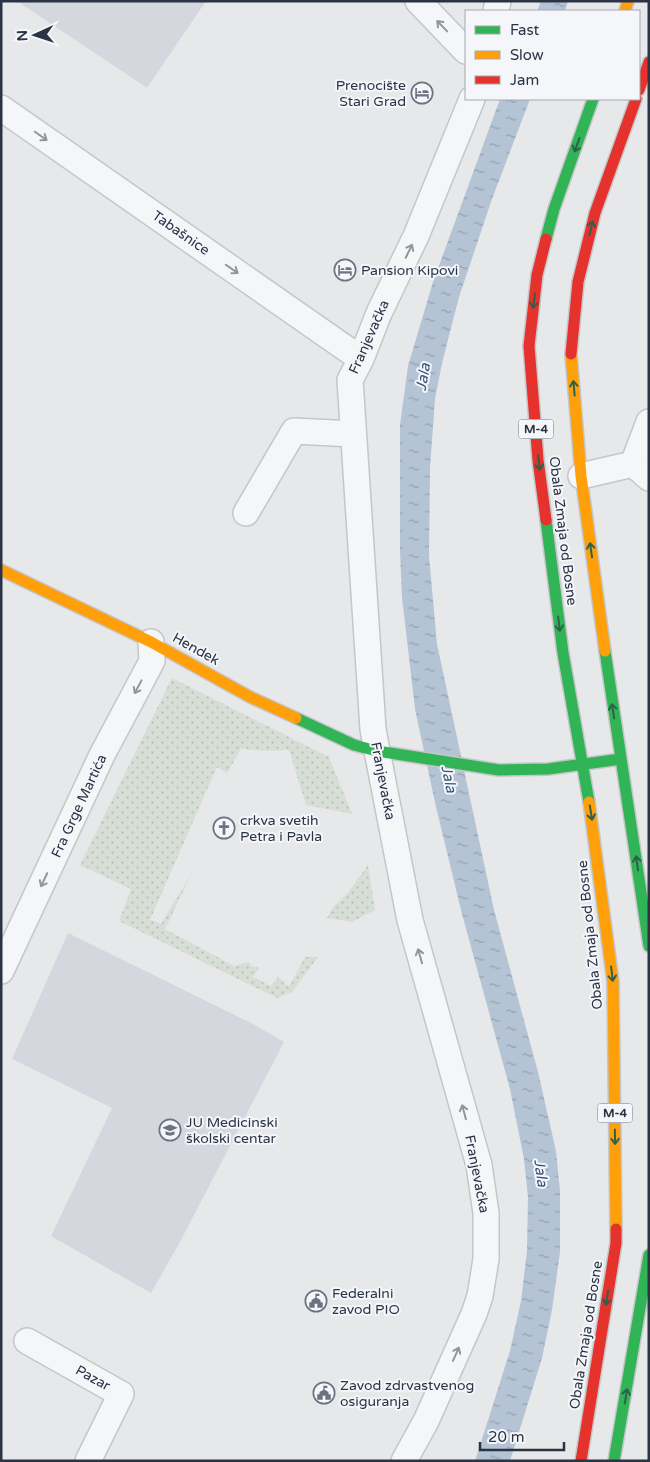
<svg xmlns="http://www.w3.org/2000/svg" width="650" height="1462" font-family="'Varela Round',sans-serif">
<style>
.built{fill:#d4d7dd}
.garden{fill:url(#garden-dots)}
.water{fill:url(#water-ripples)}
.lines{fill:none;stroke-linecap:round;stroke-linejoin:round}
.street-casing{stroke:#c4c6c8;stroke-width:28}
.fast-casing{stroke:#c4c6c8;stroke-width:14}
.slow-casing{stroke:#c4c6c8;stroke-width:14}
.jam-casing{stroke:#c4c6c8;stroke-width:14}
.street{stroke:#f5f6f7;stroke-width:25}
.fast{stroke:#30b455;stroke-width:11}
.slow{stroke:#ff9f0a;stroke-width:11}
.jam{stroke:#e5322d;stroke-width:11}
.oneway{stroke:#90959e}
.oneway2{stroke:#2d614b}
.labels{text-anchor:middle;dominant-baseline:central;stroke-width:4;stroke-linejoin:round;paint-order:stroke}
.shield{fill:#f4f6f9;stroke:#676e7b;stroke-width:1}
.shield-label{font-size:12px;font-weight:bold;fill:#2b3445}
.poi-label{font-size:14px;fill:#2b3445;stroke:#f4f6f9;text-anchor:start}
.street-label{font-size:14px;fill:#2b3445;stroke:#f4f6f9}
.water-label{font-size:15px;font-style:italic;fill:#34527a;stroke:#f4f6f9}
</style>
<defs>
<pattern id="garden-dots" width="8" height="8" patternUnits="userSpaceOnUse" patternTransform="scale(1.25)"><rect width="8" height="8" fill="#d6ded6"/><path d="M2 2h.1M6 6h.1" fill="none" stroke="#b8bfb9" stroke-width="1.8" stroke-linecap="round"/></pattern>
<pattern id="water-ripples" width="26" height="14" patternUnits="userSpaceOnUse" patternTransform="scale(1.25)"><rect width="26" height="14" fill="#b4c4d5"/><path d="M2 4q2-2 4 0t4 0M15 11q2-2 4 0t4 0" fill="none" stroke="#93a0af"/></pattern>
</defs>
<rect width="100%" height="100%" fill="#e6e8ea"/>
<!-- built -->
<path class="built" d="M17,1H206L147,88Z
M68,933L253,1024L284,1042L181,1240L151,1293L51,1236L112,1108L12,1059Z"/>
<!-- garden -->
<path class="garden" d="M172,678L329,757L352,814L306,805L289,750L267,751L241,749L227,773L217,767L150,920L161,924L192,873L165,929L234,966L249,962L251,966L259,968L253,977L271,986L278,977L289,987L305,957H318L292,992L277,998L119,921L131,889L80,865Z
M368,865L375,910L352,922L327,918L333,907L347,894Z"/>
<!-- water -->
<path class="water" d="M541,1H568L565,11H537Z
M500,99H530L492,199L459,297L442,363L435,399L430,468L429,556L437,644L494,910L538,1072L556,1151L560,1191V1252L552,1310L542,1358L510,1461H475L510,1351L521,1301L527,1251L528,1197L524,1159L510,1089L462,914L436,807L415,709L402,597L400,551V425L408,366L433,282Z"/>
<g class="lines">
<!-- street casing -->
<g class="street-casing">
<path id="street" d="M418,1L466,51
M496,11L498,1
M1,108L361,359
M633,464L649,422
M581,476L633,464L649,478
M246,513L294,431L353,434
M1,971L102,755L152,661L151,642
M27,1341L121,1394L88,1461
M404,1461L426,1421L474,1314L480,1296L486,1259V1213L479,1165L410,920L377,751L373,729L350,380L361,359L379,313L416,236L472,99"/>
</g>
<!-- fast casing -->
<g class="fast-casing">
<path id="fast" d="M546,239L554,209L593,99
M546,520L563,653L589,802
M605,651L649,946
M296,718L354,745L377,751L499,770L548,769L621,759
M614,1461L649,1255"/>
</g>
<!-- slow casing -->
<g class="slow-casing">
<path id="slow" d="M625,11L628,1
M571,354L581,476L605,651
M1,570L151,642L250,697L296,718
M589,802L613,982L616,1229"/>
</g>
<!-- jam casing -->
<g class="jam-casing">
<path id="jam" d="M639,90L649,62
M571,354L578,282L595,213L636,99
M546,520L538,460L529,346L537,275L546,239
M581,1461L616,1243V1229"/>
</g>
<!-- street -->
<use href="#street" class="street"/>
<!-- fast -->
<use href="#fast" class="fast"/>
<!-- slow -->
<use href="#slow" class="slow"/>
<!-- jam -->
<use href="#jam" class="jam"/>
</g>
<!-- one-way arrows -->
<defs><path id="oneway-shaft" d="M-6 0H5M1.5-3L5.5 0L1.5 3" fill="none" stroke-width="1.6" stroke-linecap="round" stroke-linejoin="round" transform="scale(1.25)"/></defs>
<g class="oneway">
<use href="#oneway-shaft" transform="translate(442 26) rotate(-134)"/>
<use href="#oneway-shaft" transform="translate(41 136) rotate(35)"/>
<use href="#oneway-shaft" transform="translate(409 251) rotate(-64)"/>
<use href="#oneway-shaft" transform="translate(232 269) rotate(35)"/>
<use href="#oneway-shaft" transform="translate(138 687) rotate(118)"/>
<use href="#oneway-shaft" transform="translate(44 880) rotate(115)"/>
<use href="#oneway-shaft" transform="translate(420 956) rotate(-106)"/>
<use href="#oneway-shaft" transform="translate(464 1112) rotate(-105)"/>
<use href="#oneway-shaft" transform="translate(456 1354) rotate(-66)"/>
</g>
<g class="oneway2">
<use href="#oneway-shaft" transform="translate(577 145) rotate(110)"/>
<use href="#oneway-shaft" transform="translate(591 228) rotate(-77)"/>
<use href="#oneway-shaft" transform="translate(534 301) rotate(97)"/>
<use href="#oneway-shaft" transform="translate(574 388) rotate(-95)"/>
<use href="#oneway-shaft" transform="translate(539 463) rotate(84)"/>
<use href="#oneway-shaft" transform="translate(591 550) rotate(-98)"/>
<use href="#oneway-shaft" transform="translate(559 624) rotate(83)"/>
<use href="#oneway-shaft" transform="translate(613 711) rotate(-99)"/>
<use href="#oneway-shaft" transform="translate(591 813) rotate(81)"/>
<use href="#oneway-shaft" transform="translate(637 863) rotate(-98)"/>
<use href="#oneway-shaft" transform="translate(612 974) rotate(83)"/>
<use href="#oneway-shaft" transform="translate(615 1137) rotate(89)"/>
<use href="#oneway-shaft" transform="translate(607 1298) rotate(99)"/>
<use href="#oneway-shaft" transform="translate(626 1396) rotate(-81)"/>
</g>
<!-- icons -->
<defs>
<g id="hotel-ring" transform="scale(1.125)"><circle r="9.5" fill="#f4f6f9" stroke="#6c737f" stroke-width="1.5"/><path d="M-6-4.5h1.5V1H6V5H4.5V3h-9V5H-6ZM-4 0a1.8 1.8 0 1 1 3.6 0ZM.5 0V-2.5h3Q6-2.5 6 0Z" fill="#6c737f"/></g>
<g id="church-ring" transform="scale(1.125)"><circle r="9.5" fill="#f4f6f9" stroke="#6c737f" stroke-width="1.5"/><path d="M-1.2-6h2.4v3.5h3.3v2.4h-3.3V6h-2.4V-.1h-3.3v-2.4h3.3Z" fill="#6c737f"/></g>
<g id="school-ring" transform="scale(1.125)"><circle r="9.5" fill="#f4f6f9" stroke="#6c737f" stroke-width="1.5"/><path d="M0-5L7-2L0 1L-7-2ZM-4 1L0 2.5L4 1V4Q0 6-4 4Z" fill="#6c737f"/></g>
<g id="civic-ring" transform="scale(1.125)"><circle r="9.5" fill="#f4f6f9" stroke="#6c737f" stroke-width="1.5"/><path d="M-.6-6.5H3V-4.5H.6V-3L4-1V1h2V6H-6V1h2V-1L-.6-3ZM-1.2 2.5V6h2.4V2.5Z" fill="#6c737f"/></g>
</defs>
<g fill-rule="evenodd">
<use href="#hotel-ring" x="422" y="93"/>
<use href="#hotel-ring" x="345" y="270"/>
<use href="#church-ring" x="224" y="828"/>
<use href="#school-ring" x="170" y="1130"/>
<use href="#civic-ring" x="316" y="1301"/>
<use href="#civic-ring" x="324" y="1393"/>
</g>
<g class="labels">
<!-- shield labels -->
<g class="shield">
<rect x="518.5" y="419.5" width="35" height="19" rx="4"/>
<rect x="597.5" y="1103.5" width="35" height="19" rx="4"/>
</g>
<g class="shield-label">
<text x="536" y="429">M-4</text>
<text x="615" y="1113">M-4</text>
</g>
<!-- poi labels -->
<g class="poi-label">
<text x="406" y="85" text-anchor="end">Prenocište<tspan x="406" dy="16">Stari Grad</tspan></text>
<text x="361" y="270">Pansion Kipovi</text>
<text x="240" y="820">crkva svetih<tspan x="240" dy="16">Petra i Pavla</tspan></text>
<text x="186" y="1122">JU Medicinski<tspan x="186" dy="16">školski centar</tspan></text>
<text x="332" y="1293">Federalni<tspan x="332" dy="16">zavod PIO</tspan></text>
<text x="340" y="1385">Zavod zdrvastvenog<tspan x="340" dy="16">osiguranja</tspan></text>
</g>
<!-- street labels -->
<g class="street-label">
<text transform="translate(181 233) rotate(35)">Tabašnice</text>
<text transform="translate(369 337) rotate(-66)">Franjevačka</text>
<text transform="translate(563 531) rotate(83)">Obala Zmaja od Bosne</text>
<text transform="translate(196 649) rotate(29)">Hendek</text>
<text transform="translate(383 781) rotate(79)">Franjevačka</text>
<text transform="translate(79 806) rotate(-65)">Fra Grge Martića</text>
<text transform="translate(590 935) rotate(-96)">Obala Zmaja od Bosne</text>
<text transform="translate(477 1174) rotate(79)">Franjevačka</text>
<text transform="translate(586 1335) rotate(-81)">Obala Zmaja od Bosne</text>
<text transform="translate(93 1378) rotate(29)">Pazar</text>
</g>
<!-- water labels -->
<g class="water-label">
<text transform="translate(423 377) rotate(-80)">Jala</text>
<text transform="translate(449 779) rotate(78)">Jala</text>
<text transform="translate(541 1173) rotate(82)">Jala</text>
</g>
</g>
<!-- border -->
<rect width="650" height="1462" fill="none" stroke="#2b3445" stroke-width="5"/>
<!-- legend -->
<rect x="465" y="10" width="175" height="90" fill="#f4f6f9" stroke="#a4a8b1"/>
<rect x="475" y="26" width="25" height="8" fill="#30b455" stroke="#a4a8b1"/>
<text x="510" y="35" font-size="15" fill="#2b3445">Fast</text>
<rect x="475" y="51" width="25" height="8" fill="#ff9f0a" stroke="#a4a8b1"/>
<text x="510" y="60" font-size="15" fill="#2b3445">Slow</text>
<rect x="475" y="76" width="25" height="8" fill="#e5322d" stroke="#a4a8b1"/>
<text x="510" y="85" font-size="15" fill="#2b3445">Jam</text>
<!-- north arrow -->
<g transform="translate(35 35) rotate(267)" stroke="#f4f6f9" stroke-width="4" paint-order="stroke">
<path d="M0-4L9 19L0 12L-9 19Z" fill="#2b3445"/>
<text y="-8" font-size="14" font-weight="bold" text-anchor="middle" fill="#2b3445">N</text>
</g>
<!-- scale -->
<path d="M480 1442v8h84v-8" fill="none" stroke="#2b3445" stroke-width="2.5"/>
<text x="488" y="1442" font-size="15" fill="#2b3445" stroke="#f4f6f9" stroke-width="4" paint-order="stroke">20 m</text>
</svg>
